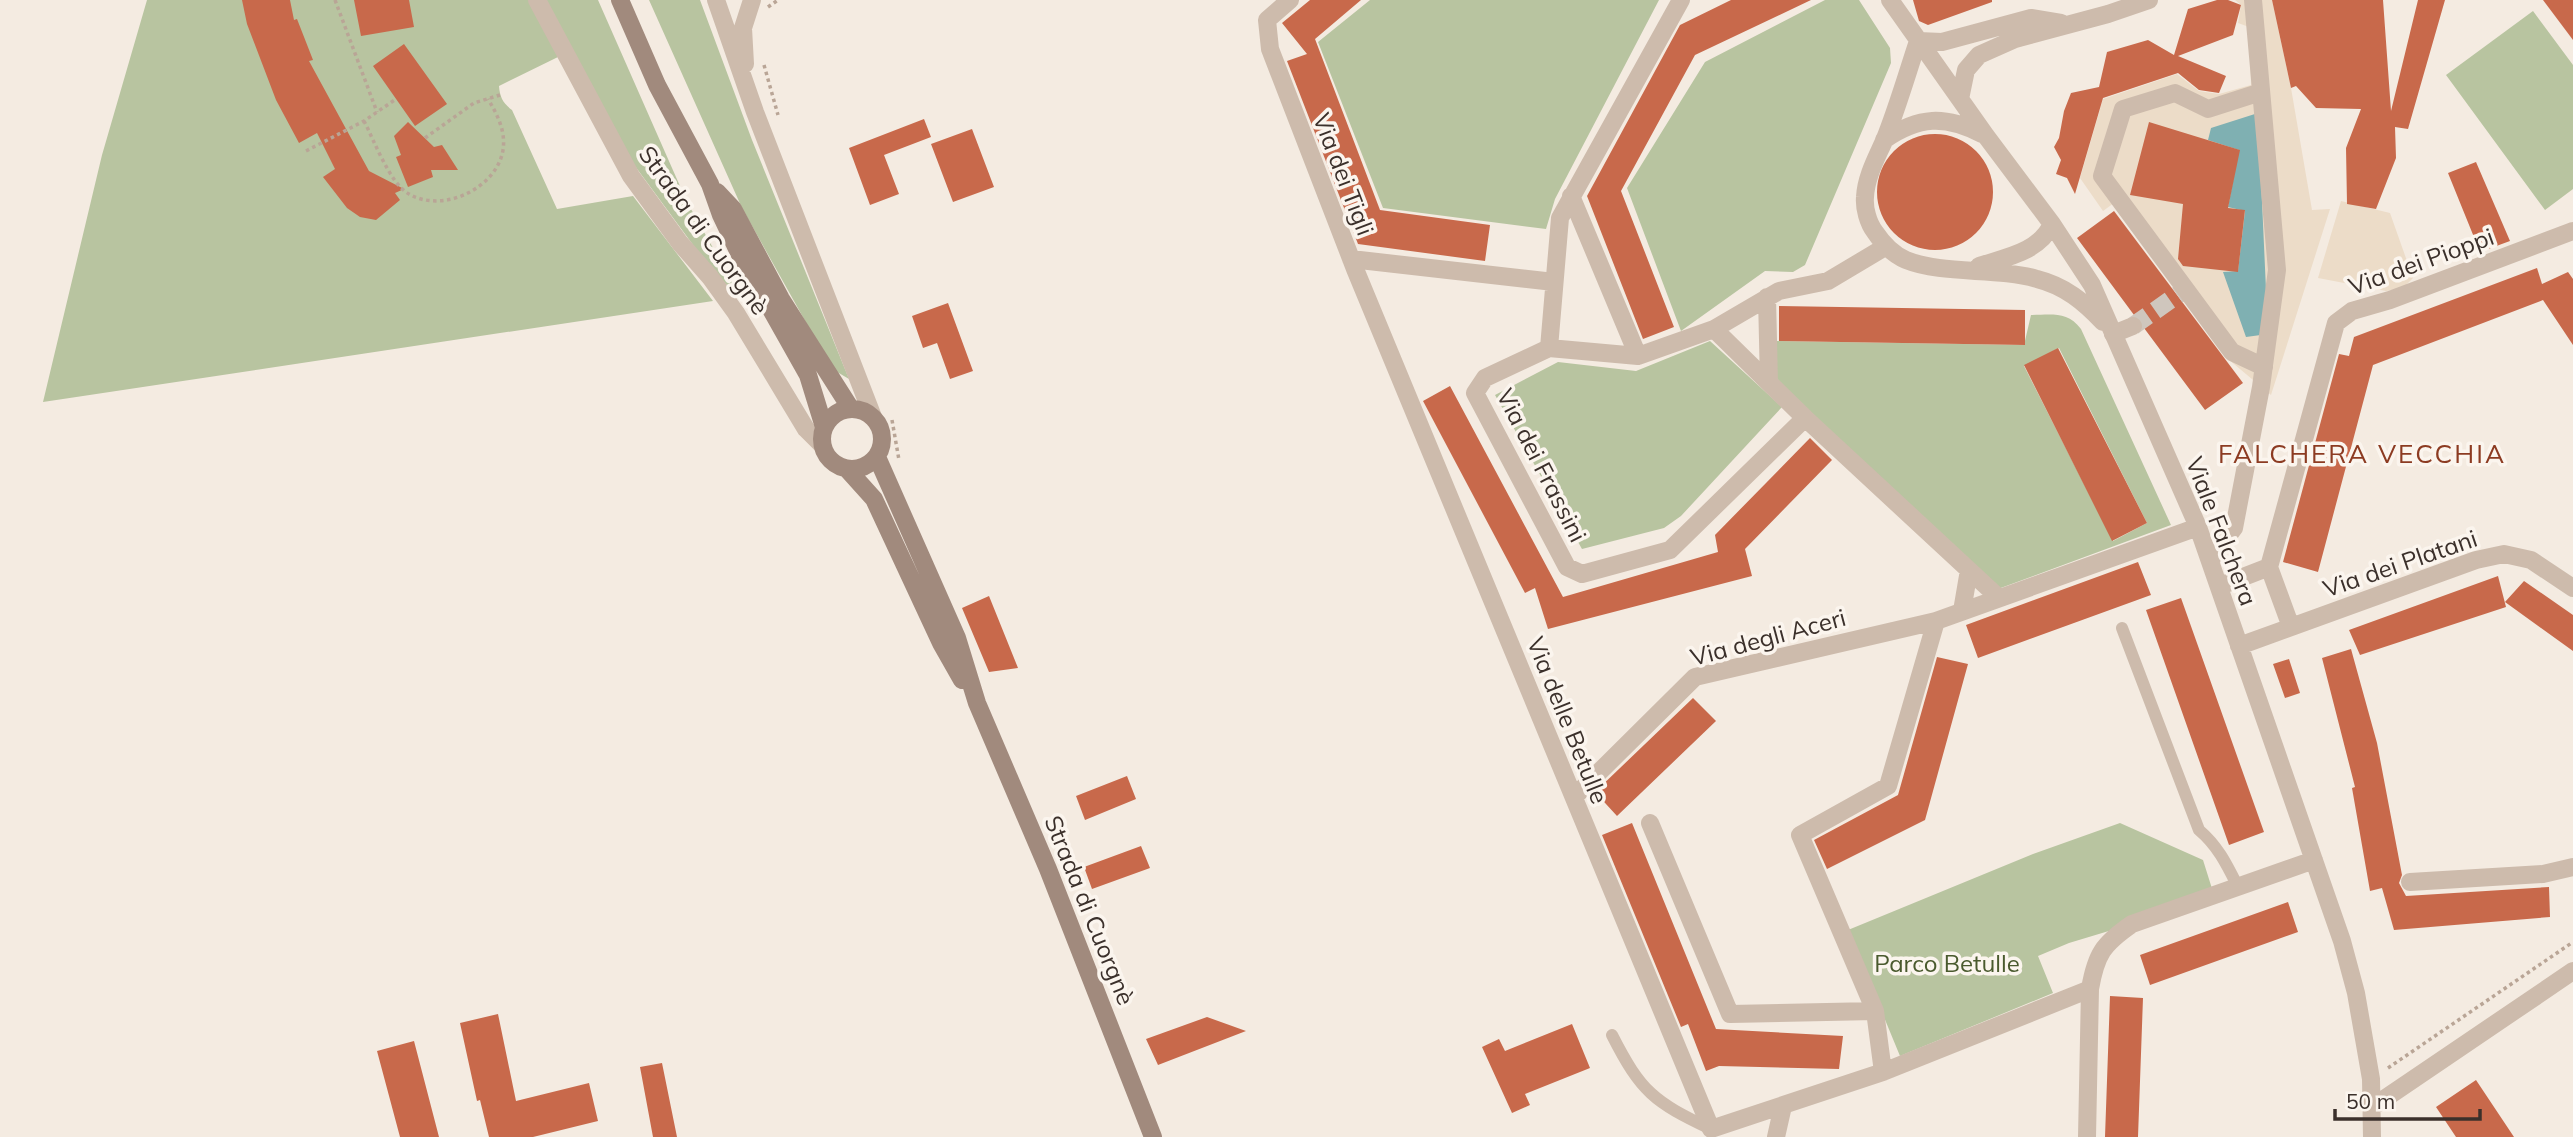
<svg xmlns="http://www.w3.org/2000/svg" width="2573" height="1137" font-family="Mulish,sans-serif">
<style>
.green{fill:#b8c4a0;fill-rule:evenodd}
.plaza{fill:#ecdcc8}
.water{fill:#7fb0b2}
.building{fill:#c8694b}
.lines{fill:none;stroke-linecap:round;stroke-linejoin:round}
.pedestrian-tunnel{stroke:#cfc6bd;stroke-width:18;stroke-dasharray:18 9;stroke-linecap:butt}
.path{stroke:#b9a596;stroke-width:3.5;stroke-dasharray:3.5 3.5;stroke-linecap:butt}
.service{stroke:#cdbbac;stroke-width:12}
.pedestrian{stroke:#cdbbac;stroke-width:18}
.minor{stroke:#cdbbac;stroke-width:18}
.secondary{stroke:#a18a7d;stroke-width:18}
.labels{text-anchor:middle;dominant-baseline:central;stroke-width:7;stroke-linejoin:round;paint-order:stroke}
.street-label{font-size:24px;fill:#3b302b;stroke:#fbf5ee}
.park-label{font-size:24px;fill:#4a5a2e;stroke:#fbf5ee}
.neighbourhood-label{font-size:26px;letter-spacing:2px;fill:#8c3b22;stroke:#fbf5ee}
</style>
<rect width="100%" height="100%" fill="#f4ebe1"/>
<!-- green -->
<path class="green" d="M147,0H529L558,57L499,86C500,98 503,103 512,110L557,209L633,196L713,301L43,402L102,155Z
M546,0H598L687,202L734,285L729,287L713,272L632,162Z
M649,0H700L752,140L849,379L832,369L742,208Z
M1370,0H1659L1555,199L1546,229L1383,208L1318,42Z
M1825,0H1859L1890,48L1891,63L1805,265L1793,272L1765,271L1681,331L1627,188L1705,62Z
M2533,11L2573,65V189L2545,210L2446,75Z
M2031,315C2052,315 2067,311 2081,329L2171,525L1998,589L1783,386L1776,377L1775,341L2024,345ZM2059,348L2147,523L2113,541L2024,366Z
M1710,341L1782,407L1681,516L1664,528L1582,549L1495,395L1558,362L1636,371Z
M2120,823L2203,860L2214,895L2132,924L2069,943L2038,956L2053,993L1900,1056L1848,930L2033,854Z"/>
<!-- plaza -->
<path class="plaza" d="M2235,0H2272L2291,88L2312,210L2330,209L2271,395L2228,359L2114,203L2103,211L2080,178L2103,99L2177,74L2199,91L2219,94L2251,85L2249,27L2238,23L2241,5Z
M2341,201L2390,213L2413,278L2403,288L2386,291L2318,278Z"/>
<!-- water -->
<path class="water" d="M2258,113L2268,334L2246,337L2223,272L2238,271L2245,211L2228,207L2239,150L2208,140L2211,128Z"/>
<!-- building -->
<path class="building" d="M242,0H290L294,20L297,19L313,60L309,61L369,171L404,189L395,193L400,200L376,220L360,217L347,208L323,177L335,169L317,133L299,143L276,100L247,24Z
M354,0H409L414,27L361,36Z
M1310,0H1361L1315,39L1380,210L1490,225L1485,261L1358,244L1287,61L1307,54L1282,23Z
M1731,0H1811L1695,55L1621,191L1674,327L1643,339L1587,196L1680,25Z
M1913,0H1992V2L1928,25L1919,21Z
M2217,0H2228L2241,5L2233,35L2178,56L2226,76L2219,93L2199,90L2178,73L2103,98L2075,194L2067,178L2056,174L2061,160L2054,147L2059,138L2064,111L2071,93L2099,87L2107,52L2148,40L2174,55L2188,9Z
M2272,0H2383L2391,111L2418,0H2445L2408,129L2395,127L2396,158L2376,209L2347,204L2346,148L2361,109L2316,108L2296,86L2291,88Z
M2543,0H2573V40Z
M404,44L447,104L415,126L373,66Z
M924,119L931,137L884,155L899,194L870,205L849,148Z
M408,122L434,147L442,145L458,170H431L433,177L408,187L396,157L401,155L394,136Z
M2149,122L2240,150L2228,208L2245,210L2238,272L2183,266L2178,259L2183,204L2130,195Z
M972,129L994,187L953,202L931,144Z
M1877 192a58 58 0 1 1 116 0a58 58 0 1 1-116 0Z
M2476,162L2510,241L2480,252L2448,173Z
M2114,211L2243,383L2205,410L2144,328L2143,321L2134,315L2077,238Z
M2537,268L2542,284L2568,272L2573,279V345L2543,300L2373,365L2318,572L2283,562L2339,354L2349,356L2354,337Z
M948,303L973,371L950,379L937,343L923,348L912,316Z
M1779,306L2025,310V345L1779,341Z
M2058,348L2147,523L2112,541L2024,365Z
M1450,386L1563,597L1718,552L1715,535L1810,438L1832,460L1745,549L1752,576L1548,629L1535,588L1525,593L1423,401Z
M2138,562L2151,595L1978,658L1966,625Z
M2498,576L2506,607L2360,655L2349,630Z
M2524,581L2573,615V651L2505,602Z
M989,596L1018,668L989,672L962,608Z
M2181,598L2264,832L2229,845L2146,610Z
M2351,649L2377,743L2402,875L2399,883L2406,896L2549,887L2550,917L2394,930L2382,888L2370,891L2352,788L2355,787L2322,658Z
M1937,657L1968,664L1925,820L1827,869L1814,840L1898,795Z
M2289,659L2300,693L2285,698L2273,664Z
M1693,698L1716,721L1617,816L1595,792Z
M1127,776L1136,799L1085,820L1076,796Z
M1632,823L1716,1029L1843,1036L1839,1069L1719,1066L1706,1071L1688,1024L1681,1027L1602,835Z
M1141,846L1150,868L1092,889L1084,867Z
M2288,902L2298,932L2150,985L2140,955Z
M2110,996L2143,998L2138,1137H2105Z
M498,1014L516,1101L589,1083L598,1121L533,1137H489L480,1100L477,1101L460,1023Z
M1207,1017L1246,1031L1158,1065L1146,1039Z
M1572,1024L1590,1068L1525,1094L1530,1105L1512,1113L1482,1047L1499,1039L1505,1051Z
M414,1041L439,1137H400L377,1051Z
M662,1063L677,1137H653L640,1067Z
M2476,1080L2514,1137H2456L2436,1107Z"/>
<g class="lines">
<!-- pedestrian-tunnel -->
<path class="pedestrian-tunnel" d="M2133,326L2186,289"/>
<!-- path -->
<path class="path" d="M335,0L377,112
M768,7L778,0
M764,65L778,115
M364,121C374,140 390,184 409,194C443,214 497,188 503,150C506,131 497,114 488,99
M425,138L474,103L500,95
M306,151L364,121L396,99
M892,420L899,460
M2388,1068L2573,942"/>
<!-- service -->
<path class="service" d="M2122,628L2199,830C2218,846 2227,865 2238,887
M1612,1035C1641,1092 1654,1102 1711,1129"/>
<!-- pedestrian -->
<path class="pedestrian" d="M2261,92L2208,109L2175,93L2123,109L2102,176L2232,352L2264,367
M2113,334L2133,326
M2211,559L2234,528L2261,387L2277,270L2253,0"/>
<!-- minor -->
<path class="minor" d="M537,0L631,176L680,243L710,277L736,313L806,429L821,444
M716,0L755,112L873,417
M1290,0L1267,20L1270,49L1355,269L1711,1129L1883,1072L2090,989
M1890,0L1986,136L2052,224L2092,285L2198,527L2342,941L2356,993L2371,1079L2372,1137
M1918,41C1907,74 1897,109 1884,141C1876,159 1866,177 1865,197C1864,208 1868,223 1875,232C1883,244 1892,254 1906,260C1943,275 1997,267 2037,279C2065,286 2084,302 2103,322
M1918,41L1942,42L2031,18L2061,23
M745,64L743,28L752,0
M1960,99L1966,70L1979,55L2015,39L2108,14L2149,0
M1884,140C1919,116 1945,115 1982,134
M1571,196L1638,356L1714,329L1779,291L1828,281L1885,247
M1351,259L1554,282
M1979,266C2007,257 2039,252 2052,224
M1767,297L1769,383
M1714,329L1805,418L1998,597
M1549,348L1560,218L1681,0
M1638,356L1549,348L1485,378L1475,393L1567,567L1582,574L1670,550L1805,418
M2269,567L2336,323L2352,311L2390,300L2573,231
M2220,586L2269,567L2291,627
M1962,611L1969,570
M2239,646L2476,560L2504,554L2531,560L2573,588
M1574,797L1695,677L1936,621L2198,527
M1650,823L1730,1014L1875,1011L1883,1072
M2410,882L2543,874L2573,867
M1875,1011L1800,835L1888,786L1936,621
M2371,1108L2573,971
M1776,1137L1783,1106
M2087,1137L2090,989C2096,954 2103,944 2132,924L2314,860"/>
<!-- secondary -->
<path class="secondary" d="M620,0L657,85L710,184L721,215L738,251L808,375L824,427
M717,192L733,209L781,299L851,409
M822 439a30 30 0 1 1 60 0a30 30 0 1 1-60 0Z
M877,457L957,638L977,703L1048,869L1153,1137
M847,469L874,499L941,643L962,680"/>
</g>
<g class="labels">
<!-- street labels -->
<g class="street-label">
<text transform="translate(1344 174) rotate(69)">Via dei Tigli</text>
<text transform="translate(704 230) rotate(54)">Strada di Cuorgnè</text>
<text transform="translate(2421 261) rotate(-20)">Via dei Pioppi</text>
<text transform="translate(1542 465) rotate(63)">Via dei Frassini</text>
<text transform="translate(2222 531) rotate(69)">Viale Falchera</text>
<text transform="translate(2400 563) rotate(-19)">Via dei Platani</text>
<text transform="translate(1768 637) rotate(-15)">Via degli Aceri</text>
<text transform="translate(1568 720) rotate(68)">Via delle Betulle</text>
<text transform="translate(1090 910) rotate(68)">Strada di Cuorgnè</text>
</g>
<!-- park labels -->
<g class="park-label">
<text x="1947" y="963">Parco Betulle</text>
</g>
<!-- neighbourhood labels -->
<g class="neighbourhood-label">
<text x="2362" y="453">FALCHERA VECCHIA</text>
</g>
</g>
<!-- scale -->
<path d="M2335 1109v10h145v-10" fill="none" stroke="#3b302b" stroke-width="3.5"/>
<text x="2346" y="1109" font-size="21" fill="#3b302b" stroke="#fbf5ee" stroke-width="5" paint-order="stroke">50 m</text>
</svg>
